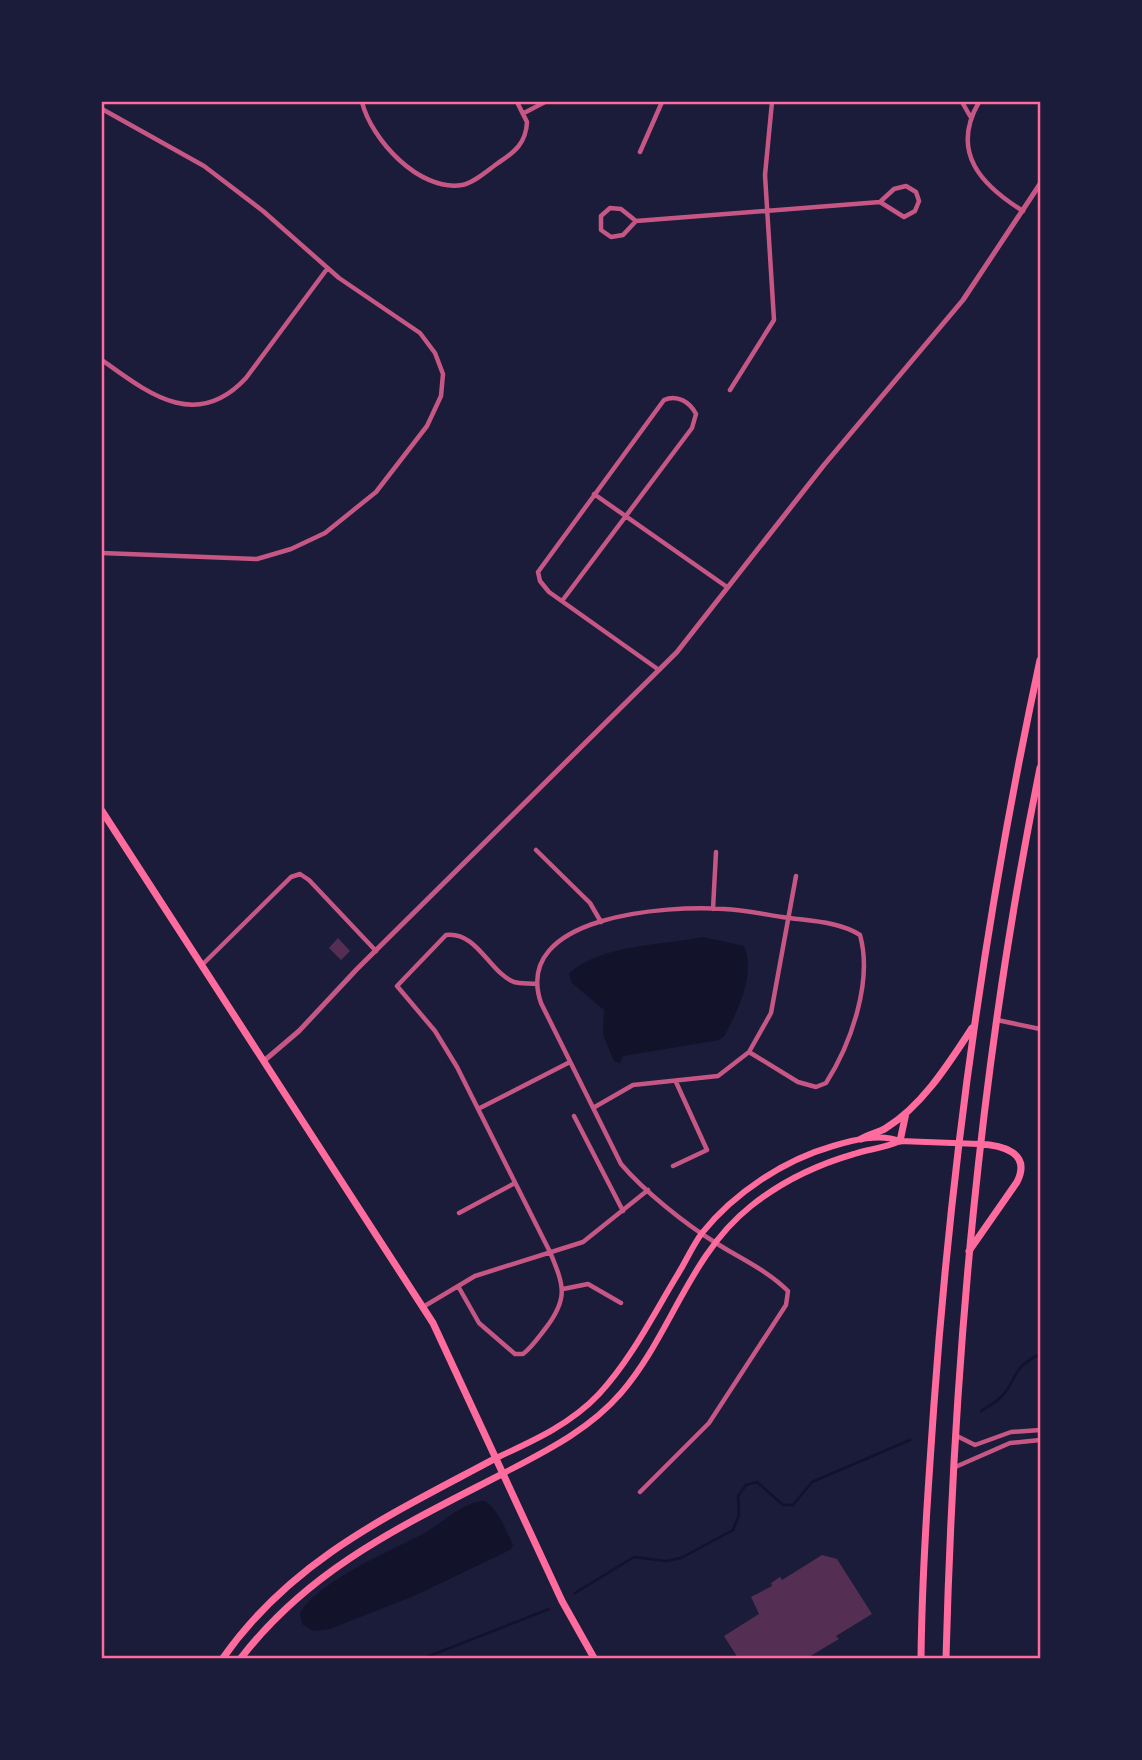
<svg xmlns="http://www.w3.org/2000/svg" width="1142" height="1760" font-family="'Varela Round',sans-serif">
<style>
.water{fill:#12122b}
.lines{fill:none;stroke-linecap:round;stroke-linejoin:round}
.stream{stroke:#12122b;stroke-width:2.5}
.building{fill:#542f53}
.minor{stroke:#c65784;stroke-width:4.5}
.tertiary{stroke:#c65784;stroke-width:5}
.secondary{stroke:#ff6b9d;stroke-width:6}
.primary{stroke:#ff6b9d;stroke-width:7}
.trunk{stroke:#ff6b9d;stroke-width:7}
.neatline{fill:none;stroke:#ff6b9d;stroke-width:2.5}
</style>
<rect width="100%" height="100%" fill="#1b1b3a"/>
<!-- water -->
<path class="water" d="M703,937L744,946C756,975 738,1009 725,1035L719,1040L623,1056L620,1063L614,1061L603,1035L604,1010L572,983L569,973C606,943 660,946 703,937Z
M485,1501C499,1510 506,1531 513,1545L510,1550L416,1595L330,1629L314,1631L302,1624L300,1613C319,1581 390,1551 423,1534C441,1524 464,1501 485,1501Z"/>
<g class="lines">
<!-- stream -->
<path class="stream" d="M981,1411C987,1407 995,1403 1000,1398C1018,1381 1009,1369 1040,1354
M575,1593L634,1557L666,1561L681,1558L733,1530L739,1515L738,1496L746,1485L757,1482L783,1505H793L812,1482L910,1440
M424,1658L549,1609"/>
</g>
<!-- building -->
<path class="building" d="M338,938L350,951L341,960L329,948Z
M822,1555L837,1559L872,1614L836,1636L839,1639L807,1658L803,1656L799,1658H738L724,1636L759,1614L751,1597L772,1586L771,1583L780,1577L782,1580Z"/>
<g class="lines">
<!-- minor -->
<path class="minor" d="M362,102C371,139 419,192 462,185C474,183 488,170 498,163C515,152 526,143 527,122L517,102
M962,102L970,116
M979,102C950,152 981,185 1023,211
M102,109L204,166L263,211L339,278L420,333L435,353L443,374L441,396L427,426L376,492L325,533L291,549L257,559L102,553
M524,113L545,102
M640,152L662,102
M906,186L916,192L919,201L915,211L904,217L880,202L894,189Z
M610,208L621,209L636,221L623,235L611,237L601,230V216Z
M636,221L880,202
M102,360C148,393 196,432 246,378L327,269
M730,390L774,320L765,175L772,102
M594,494L727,587
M562,601L692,428L696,414C690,402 677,394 664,400L538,572L540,581L549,592L659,670
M536,850L590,903L601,922
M713,909L716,852
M202,965L291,877L300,874L309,880L376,951
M997,1020L1040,1029
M593,1108L633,1085L718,1076L749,1052L771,1013L796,876
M478,1109L570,1062
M574,1116L623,1211
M673,1166L707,1150L676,1082
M459,1213L515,1183
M458,1286L479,1323L515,1354H523C532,1347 538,1338 545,1329C569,1298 564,1286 550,1252L457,1067L435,1031L397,986L446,935C477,931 489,972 514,982C521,984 530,983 537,984
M563,1289L588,1284L621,1303
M423,1307L475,1276L583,1242L648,1190
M955,1435L975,1445L1011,1432L1040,1430
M953,1468L1010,1443L1040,1440
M640,1492L709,1423L786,1305L788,1291C767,1270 741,1259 716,1243C685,1224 644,1191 621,1164L541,1003C511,915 668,905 724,909C743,910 763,914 782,917C808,921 838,921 860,935C873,981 851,1044 826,1083L816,1087L798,1082L749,1052"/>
<!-- tertiary -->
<path class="tertiary" d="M265,1060L299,1031L357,969L677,652L824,465L963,300L1040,184"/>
<!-- secondary -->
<path class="secondary" d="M496,1458C533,1441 571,1424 599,1394C632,1358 653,1315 678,1274C686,1261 693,1245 702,1233C734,1193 784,1160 833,1146C853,1140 880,1133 900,1141L979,1144
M504,1473C546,1451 589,1430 621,1393C671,1335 689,1255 751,1206C781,1182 816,1165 854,1154C869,1149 885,1148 900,1141"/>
<!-- primary -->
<path class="primary" d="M102,811L433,1323L562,1601L594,1658
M223,1658C293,1558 392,1514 496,1458
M241,1658C311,1567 404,1525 504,1473"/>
<!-- trunk -->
<path class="trunk" d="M861,1139C869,1134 878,1133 886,1128C923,1105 949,1063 972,1028
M900,1141L906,1113
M969,1251L1017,1182C1032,1152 1001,1145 979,1144
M921,1658C922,1574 928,1489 934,1404C952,1153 987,906 1040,660
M946,1658C954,1359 980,1061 1040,768"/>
</g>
<!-- border -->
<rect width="1142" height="1760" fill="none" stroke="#1b1b3a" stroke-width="206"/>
<rect x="103" y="103" width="936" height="1554" class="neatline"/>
</svg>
